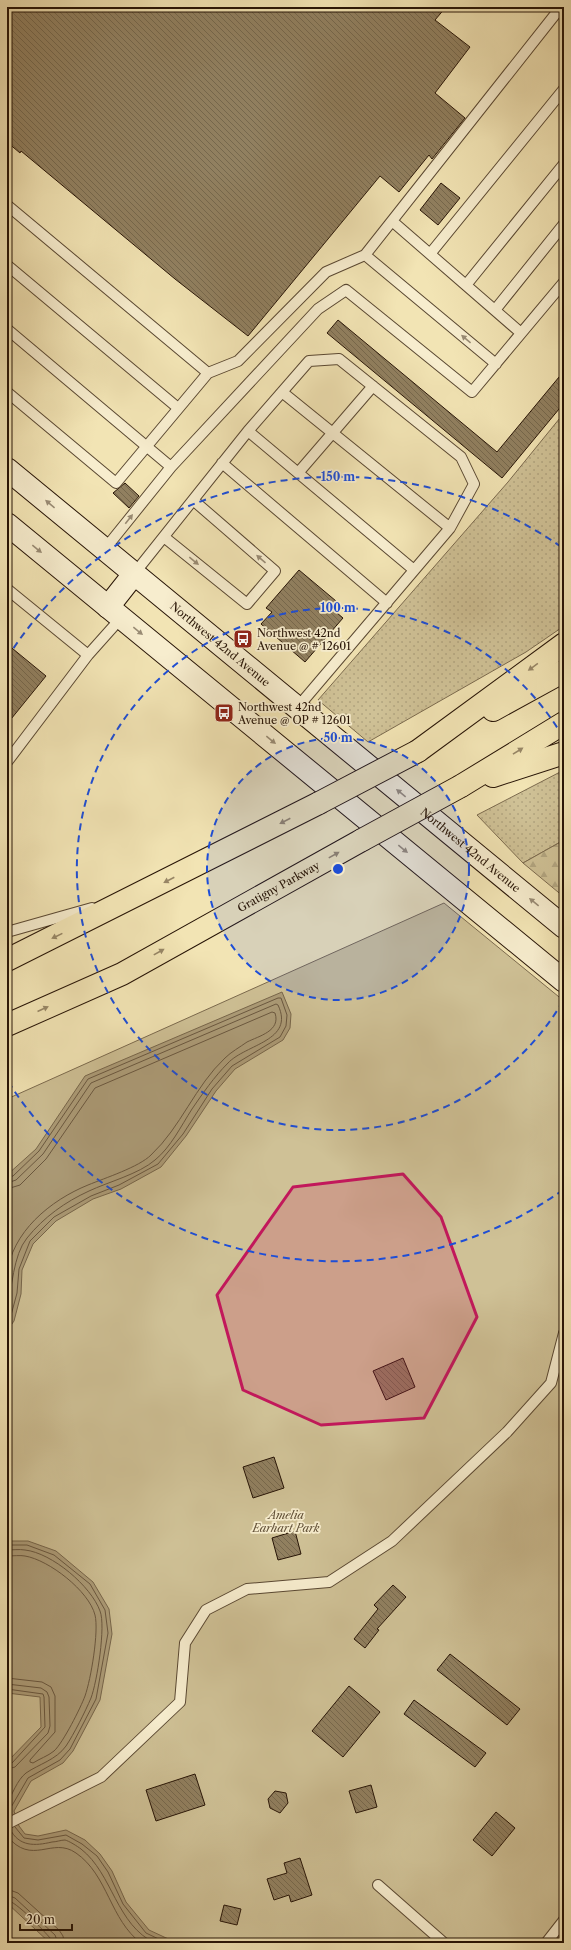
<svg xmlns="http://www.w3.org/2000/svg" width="571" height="1950" font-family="'Libre Caslon Text',serif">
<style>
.grass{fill:url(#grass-dots);stroke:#7b6a4e}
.forest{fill:url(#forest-firs);stroke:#7b6a4e}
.park{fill:#cfc196;stroke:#7b6a4e}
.water{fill:#ad9d79;stroke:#77664b}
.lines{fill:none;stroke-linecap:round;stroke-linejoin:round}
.shore{stroke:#6a5840;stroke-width:1}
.building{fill:url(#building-back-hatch);stroke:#271406}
.service-casing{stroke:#5a4832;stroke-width:12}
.secondary-casing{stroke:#271406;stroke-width:24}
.motorway-casing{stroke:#271406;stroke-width:24}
.service{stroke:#f7edce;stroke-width:10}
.secondary{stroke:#f7edce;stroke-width:22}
.motorway{stroke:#f2e4b4;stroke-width:22}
.motorway-bridge-casing{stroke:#271406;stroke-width:24;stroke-linecap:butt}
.motorway-bridge{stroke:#f2e4b4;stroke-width:22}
.oneway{fill:#998b74}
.oneway2{fill:#978666}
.marked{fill:#c2185b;fill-opacity:0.2;stroke:#c2185b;stroke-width:3;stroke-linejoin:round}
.ring{fill:none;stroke:#1d4ed8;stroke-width:2;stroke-dasharray:7 5}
.labels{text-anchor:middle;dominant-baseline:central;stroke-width:3.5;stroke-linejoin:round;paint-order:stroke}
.poi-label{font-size:11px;fill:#271406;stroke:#f7edce;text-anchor:start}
.street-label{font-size:11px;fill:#271406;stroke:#f7edce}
.park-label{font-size:11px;font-style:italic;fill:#625138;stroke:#f7edce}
.centre{fill:#1d4ed8;stroke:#f7edce;stroke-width:2}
.ring-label{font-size:12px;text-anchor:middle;font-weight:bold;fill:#1d4ed8;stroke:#f7edce;stroke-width:3.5;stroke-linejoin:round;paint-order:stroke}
</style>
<defs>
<pattern id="grass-dots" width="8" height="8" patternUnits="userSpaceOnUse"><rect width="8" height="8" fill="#cfc196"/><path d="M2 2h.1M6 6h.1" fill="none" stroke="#b2a580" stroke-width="1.8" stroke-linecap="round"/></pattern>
<pattern id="forest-firs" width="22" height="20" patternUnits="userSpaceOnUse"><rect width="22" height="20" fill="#cfc196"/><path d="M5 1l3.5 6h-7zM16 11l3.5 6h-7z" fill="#b2a580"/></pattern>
<pattern id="building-back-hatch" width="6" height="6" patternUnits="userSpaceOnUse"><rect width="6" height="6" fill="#918060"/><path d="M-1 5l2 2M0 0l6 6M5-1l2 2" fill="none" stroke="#76684d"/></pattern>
</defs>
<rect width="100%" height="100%" fill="#f2e4b4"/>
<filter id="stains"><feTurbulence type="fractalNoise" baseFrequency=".005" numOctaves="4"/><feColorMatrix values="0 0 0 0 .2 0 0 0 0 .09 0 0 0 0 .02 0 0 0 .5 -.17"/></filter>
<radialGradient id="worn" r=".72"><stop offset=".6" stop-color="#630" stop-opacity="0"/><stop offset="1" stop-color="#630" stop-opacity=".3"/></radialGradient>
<!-- grass -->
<path class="grass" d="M564,413V626L526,652L368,742L318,700L508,482Z
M564,770V840L523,863L477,815Z"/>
<!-- forest -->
<path class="forest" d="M564,840V897L523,863Z"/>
<!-- park -->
<path class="park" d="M444,903L564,1001V1943H7V1099Z"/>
<!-- water -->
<path class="water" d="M282,992L291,1014L290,1028L283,1040L235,1069L216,1091L186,1136L161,1167L121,1189L93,1199L56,1221L33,1244L22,1270L21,1294L14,1321L7,1331V1175L36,1149L85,1076Z
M7,1541H28L56,1551L93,1582L109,1609L112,1634L100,1700L73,1751L63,1763L31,1781L14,1811L19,1826L25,1834L38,1836L66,1830L85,1840L100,1854L112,1871L126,1902L149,1930L177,1943H50L7,1903V1762L41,1727L40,1697L7,1693Z"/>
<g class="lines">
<!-- shore -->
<path class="shore" d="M7,1178L13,1176L39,1151L88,1079L278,998H281L287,1015L286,1026L280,1037L232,1066L212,1089L183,1134L158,1164L119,1185L91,1196L54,1217L30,1241L19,1269L17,1293L10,1319L7,1324
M7,1183L16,1180L43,1154L91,1083L276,1004L278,1005C295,1041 246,1044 228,1063C214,1077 203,1093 192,1109C181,1126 171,1147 155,1160C139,1174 108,1182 89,1191C65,1202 44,1217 27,1238C13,1255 12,1289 7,1310
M7,1189L20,1185L46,1159L95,1088L272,1012L275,1013C281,1031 259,1036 247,1042C240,1047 231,1052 225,1058C195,1086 181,1127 151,1155C139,1167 105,1178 88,1185C51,1200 11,1232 7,1275
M7,1545H27L54,1555L90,1584L105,1610L108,1633L96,1699L70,1749L60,1760L28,1778L10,1809L11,1815
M7,1550C13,1550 19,1549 25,1550C52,1553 91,1586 100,1611C106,1626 97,1682 91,1698C85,1712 74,1734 66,1746C56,1760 39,1764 26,1773C17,1780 12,1795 7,1804
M7,1556C13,1556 20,1555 25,1556C49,1560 89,1591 95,1615C99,1631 91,1679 85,1696C81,1707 63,1743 54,1751C48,1756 39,1759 33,1763L30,1762V1760L55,1732V1696L51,1687L42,1682L7,1678
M7,1684L41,1688L47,1692L49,1697L50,1726L48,1733L15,1767L7,1769
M7,1689L43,1694L44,1697L45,1727L12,1763L7,1764
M15,1827L24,1838L38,1840L66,1835L82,1844L97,1856L108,1872L123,1904L146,1933L167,1943
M10,1829C19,1847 35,1846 52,1842C56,1842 61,1840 65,1840C69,1841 77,1846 81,1849C113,1874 116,1925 155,1943
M7,1836C32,1867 52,1836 76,1853C108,1875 110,1920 141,1943
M7,1889L18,1893L59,1930L63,1936L64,1943
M7,1895L15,1898L55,1935L58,1943
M7,1900C17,1902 43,1930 51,1939L53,1943"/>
</g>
<!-- building -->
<path class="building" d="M7,7H446L435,20L470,47L435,93L465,118L432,159L429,155L399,192L380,176L248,336L175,279L21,151L20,153L7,142Z
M441,183L460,198L438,225L420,210Z
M338,320L497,452L564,371V403L502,478L327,333Z
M125,483L139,496L129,508L113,493Z
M299,570L336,601L330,607L343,618L305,662L261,624L272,612L266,608Z
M7,644L46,676L7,724Z
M403,1358L415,1387L386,1400L373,1371Z
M274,1457L284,1488L253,1498L243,1467Z
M295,1531L301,1554L278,1560L272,1538Z
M393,1585L406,1597L377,1629L379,1630L365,1648L354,1639L378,1609L374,1605Z
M450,1654L520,1709L507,1725L437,1670Z
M349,1686L380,1712L343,1757L312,1731Z
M414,1700L486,1753L475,1767L404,1714Z
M195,1774L205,1805L156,1821L146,1790Z
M371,1785L377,1807L356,1813L349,1791Z
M275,1791L286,1793L288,1803L280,1813L270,1808L268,1799Z
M496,1812L515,1828L492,1856L473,1840Z
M300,1858L312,1895L291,1902L289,1895L274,1900L267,1879L287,1873L284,1863Z
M224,1905L241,1909L237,1925L220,1921Z"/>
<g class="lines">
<!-- service casing -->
<g class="service-casing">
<path id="service" d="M7,205L208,373L116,483L7,392
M392,221L521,333
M430,254L564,89
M365,255L496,364
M7,265L178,408
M466,285L564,164
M495,310L564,224
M7,329L171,467
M208,373L238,361L326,272L365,255L561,7
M282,392L450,528
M248,431L414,570
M222,463L387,603
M298,473L373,386
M164,537L247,604L275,571L193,500
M105,549L171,467L318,309L346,290L472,392L564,282
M134,574L248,431L309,361L339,359L461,457L474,484L450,528L297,708
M7,589L88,655
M7,762L88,655L121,618
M7,932L92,908
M7,1824L101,1777L180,1702L185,1643L206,1610L247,1589L329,1582L392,1541L507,1432L551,1383L564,1333
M378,1885L444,1943
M546,1943L564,1920"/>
</g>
<!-- secondary casing -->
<g class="secondary-casing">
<g id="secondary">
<path id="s1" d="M7,469L564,927"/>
<path d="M7,524L564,981"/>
<path d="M108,607L134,574"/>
</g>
</g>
<!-- motorway casing -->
<g class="motorway-casing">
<g id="motorway">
<path d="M493,710L564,671"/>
<path d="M418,751L564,644"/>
<path d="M493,776L564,753"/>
<path d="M461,786L564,723"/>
<path d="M7,960L319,803"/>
<path id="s2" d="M7,1025L122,974L362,840"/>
</g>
</g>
<!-- service -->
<use href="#service" class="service"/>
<!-- secondary -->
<use href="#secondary" class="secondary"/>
<!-- motorway -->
<use href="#motorway" class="motorway"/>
<!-- motorway-bridge casing -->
<g class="motorway-bridge-casing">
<path id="motorway-bridge" d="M319,803L418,751
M362,840L461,786"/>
</g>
<!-- motorway-bridge -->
<use href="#motorway-bridge" class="motorway-bridge"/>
</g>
<!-- one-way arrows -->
<defs><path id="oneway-solid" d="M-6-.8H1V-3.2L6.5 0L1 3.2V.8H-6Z"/></defs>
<g class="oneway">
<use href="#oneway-solid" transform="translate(466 339) rotate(-140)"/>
<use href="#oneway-solid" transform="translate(50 504) rotate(-140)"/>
<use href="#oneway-solid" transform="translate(129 519) rotate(-52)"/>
<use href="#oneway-solid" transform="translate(37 549) rotate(39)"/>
<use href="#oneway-solid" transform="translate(261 559) rotate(-139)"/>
<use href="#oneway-solid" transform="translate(194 561) rotate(39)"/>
<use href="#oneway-solid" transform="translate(138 631) rotate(39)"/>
<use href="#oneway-solid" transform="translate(271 740) rotate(39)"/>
<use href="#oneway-solid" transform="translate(401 793) rotate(-141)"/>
<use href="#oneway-solid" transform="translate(403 849) rotate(39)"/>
<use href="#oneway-solid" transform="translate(534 902) rotate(-141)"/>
</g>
<g class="oneway2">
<use href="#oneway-solid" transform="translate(533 667) rotate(144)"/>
<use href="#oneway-solid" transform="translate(518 751) rotate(-32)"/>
<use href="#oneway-solid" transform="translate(285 821) rotate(153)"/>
<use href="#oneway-solid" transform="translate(334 855) rotate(-29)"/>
<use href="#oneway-solid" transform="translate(169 880) rotate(153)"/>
<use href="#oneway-solid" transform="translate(57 936) rotate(154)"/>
<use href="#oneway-solid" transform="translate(159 952) rotate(-29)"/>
<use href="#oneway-solid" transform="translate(43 1009) rotate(-24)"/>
</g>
<!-- marked area -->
<path class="marked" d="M403,1174L441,1217L477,1317L424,1418L321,1425L243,1390L217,1295L293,1187Z"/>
<!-- distance rings -->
<circle cx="338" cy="869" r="131" fill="#1d4ed8" fill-opacity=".12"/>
<g class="ring">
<circle cx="338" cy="869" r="131"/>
<path d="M563 1001A261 261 0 1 1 563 737"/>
<path d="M563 1190A392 392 0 0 1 7 1080M7 658A392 392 0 0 1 563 548"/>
</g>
<!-- icons -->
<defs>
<g id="bus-square" transform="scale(1)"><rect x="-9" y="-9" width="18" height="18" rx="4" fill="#8f2418" stroke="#f7edce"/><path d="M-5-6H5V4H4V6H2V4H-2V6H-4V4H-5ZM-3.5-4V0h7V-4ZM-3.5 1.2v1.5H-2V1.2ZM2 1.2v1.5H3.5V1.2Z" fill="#fff"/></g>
</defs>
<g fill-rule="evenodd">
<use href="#bus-square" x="243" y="639"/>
<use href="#bus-square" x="224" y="713"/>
</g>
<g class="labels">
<!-- poi labels -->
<g class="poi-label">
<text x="257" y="633">Northwest 42nd<tspan x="257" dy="13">Avenue @ # 12601</tspan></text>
<text x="238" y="707">Northwest 42nd<tspan x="238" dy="13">Avenue @ OP # 12601</tspan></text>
</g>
<!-- street labels -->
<g class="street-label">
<text stroke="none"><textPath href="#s1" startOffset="276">Northwest 42nd Avenue</textPath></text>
<text stroke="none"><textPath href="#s1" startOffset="600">Northwest 42nd Avenue</textPath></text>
<text stroke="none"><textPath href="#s2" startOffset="305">Gratigny Parkway</textPath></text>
</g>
<!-- park labels -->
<g class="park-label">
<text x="286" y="1515">Amelia<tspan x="286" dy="13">Earhart Park</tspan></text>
</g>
</g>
<circle cx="338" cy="869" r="6" class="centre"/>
<g class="ring-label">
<text x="338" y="481">150 m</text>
<text x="338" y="612">100 m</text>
<text x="338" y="742">50 m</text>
</g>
<!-- margin -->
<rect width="571" height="1950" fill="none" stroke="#f2e4b4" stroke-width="24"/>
<rect x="8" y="8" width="555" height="1934" fill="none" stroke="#271406" stroke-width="2"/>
<rect x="12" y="12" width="547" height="1926" fill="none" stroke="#271406"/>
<!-- scale -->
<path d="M20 1924v6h52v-6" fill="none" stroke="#271406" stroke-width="2"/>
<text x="26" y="1924" font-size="12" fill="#271406" stroke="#f7edce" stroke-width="3" paint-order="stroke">20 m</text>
<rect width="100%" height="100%" filter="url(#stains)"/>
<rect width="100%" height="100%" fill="url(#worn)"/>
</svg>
